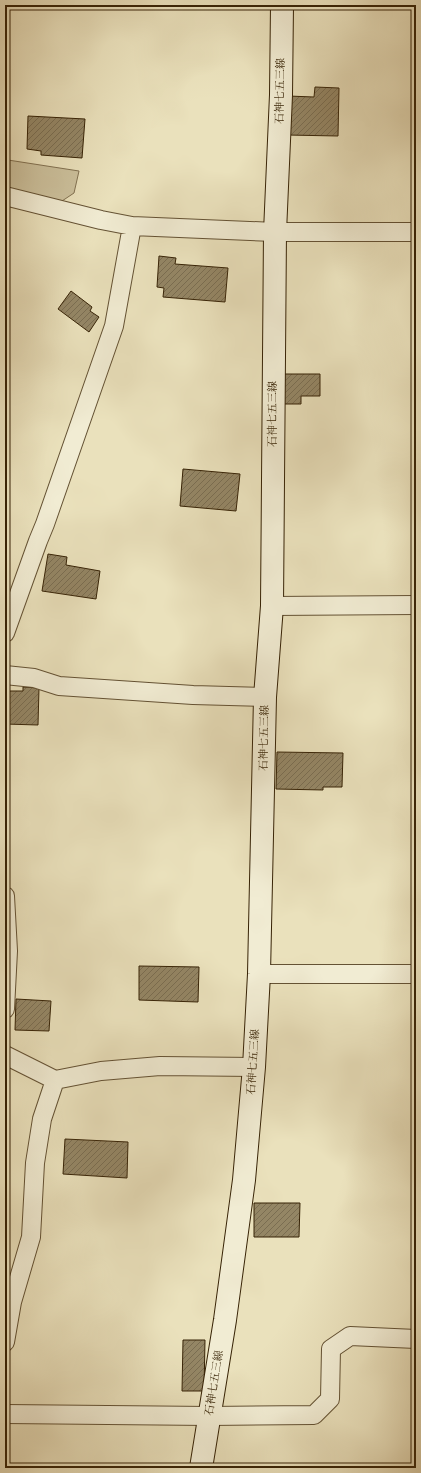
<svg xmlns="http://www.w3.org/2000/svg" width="421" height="1473" font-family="'Old Standard TT','Noto Serif JP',serif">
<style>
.grass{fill:#ccc19d;stroke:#827252}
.building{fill:url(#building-hatch);stroke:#372306}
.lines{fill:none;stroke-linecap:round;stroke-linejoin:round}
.street-casing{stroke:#645234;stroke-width:20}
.secondary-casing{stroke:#372306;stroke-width:24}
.street{stroke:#f1ecd3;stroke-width:18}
.secondary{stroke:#f1ecd3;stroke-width:22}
.labels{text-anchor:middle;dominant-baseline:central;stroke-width:3;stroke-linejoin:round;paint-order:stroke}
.street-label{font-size:11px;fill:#372306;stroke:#f1ecd3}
</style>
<defs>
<pattern id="building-hatch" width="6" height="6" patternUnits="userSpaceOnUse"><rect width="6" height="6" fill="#948665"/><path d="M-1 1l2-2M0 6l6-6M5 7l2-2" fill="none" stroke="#7a6d51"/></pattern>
</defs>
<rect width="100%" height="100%" fill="#eae1bc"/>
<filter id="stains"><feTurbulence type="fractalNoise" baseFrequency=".005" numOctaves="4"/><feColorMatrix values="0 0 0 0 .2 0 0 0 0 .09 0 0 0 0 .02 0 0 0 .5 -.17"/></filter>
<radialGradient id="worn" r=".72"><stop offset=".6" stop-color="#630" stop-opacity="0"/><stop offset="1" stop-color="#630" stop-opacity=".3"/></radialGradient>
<!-- grass -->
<path class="grass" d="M8,160L79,171L74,193L59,203L8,189Z"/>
<!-- building -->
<path class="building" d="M315,87L339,88L338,136L287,135L288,96L314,97Z
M28,116L85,119L82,158L41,155V151L27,149Z
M159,256L176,258L175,264L228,268L225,302L163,297L164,288L157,287Z
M71,291L92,307L90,311L99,317L89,332L58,309Z
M280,374H320V396H301V404H280Z
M183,469L240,474L236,511L180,506Z
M48,554L67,557L66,565L100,571L96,599L42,591Z
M23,687L39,688L38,725L5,724V691H23Z
M277,752L343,753L342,787H323V790L276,789Z
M139,966L199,967L198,1002L139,1000Z
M16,999L51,1001L49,1031L15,1030Z
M65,1139L128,1142L127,1178L63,1174Z
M254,1203H300L299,1237H254Z
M183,1340H205L204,1391H182Z"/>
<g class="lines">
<!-- street casing -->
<g class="street-casing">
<path id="street" d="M5,196L101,220L132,226L275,232H416
M272,606L416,605
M5,633L38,541L45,524L114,326L132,226
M5,675L34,678L59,686L193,695L265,697
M5,896L8,951L5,1009
M259,974H416
M5,1055L55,1080L101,1071L160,1066L254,1067
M5,1342L12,1302L31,1237L35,1163L42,1119L55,1080
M5,1414L209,1416L314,1415L330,1399L331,1349L350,1336L416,1339"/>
</g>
<!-- secondary casing -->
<g class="secondary-casing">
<path id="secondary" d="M201,1468L225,1320L244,1180L254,1067L259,974L265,697L272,606L275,232L281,95L282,5"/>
</g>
<!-- street -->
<use href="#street" class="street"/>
<!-- secondary -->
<use href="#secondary" class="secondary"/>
</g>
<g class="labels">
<!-- street labels -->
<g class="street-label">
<text transform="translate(281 91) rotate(-89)">石神七五三線</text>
<text transform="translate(273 414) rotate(-90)">石神七五三線</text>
<text transform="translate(265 738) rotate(-89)">石神七五三線</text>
<text transform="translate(254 1062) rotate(-86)">石神七五三線</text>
<text transform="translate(215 1383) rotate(-81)">石神七五三線</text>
</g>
</g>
<!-- margin -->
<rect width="421" height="1473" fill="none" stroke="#eae1bc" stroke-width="20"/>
<rect x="6" y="6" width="409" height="1461" fill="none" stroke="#372306" stroke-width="2"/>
<rect x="10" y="10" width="401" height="1453" fill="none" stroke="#372306"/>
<rect width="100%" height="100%" filter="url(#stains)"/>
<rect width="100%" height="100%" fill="url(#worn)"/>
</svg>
